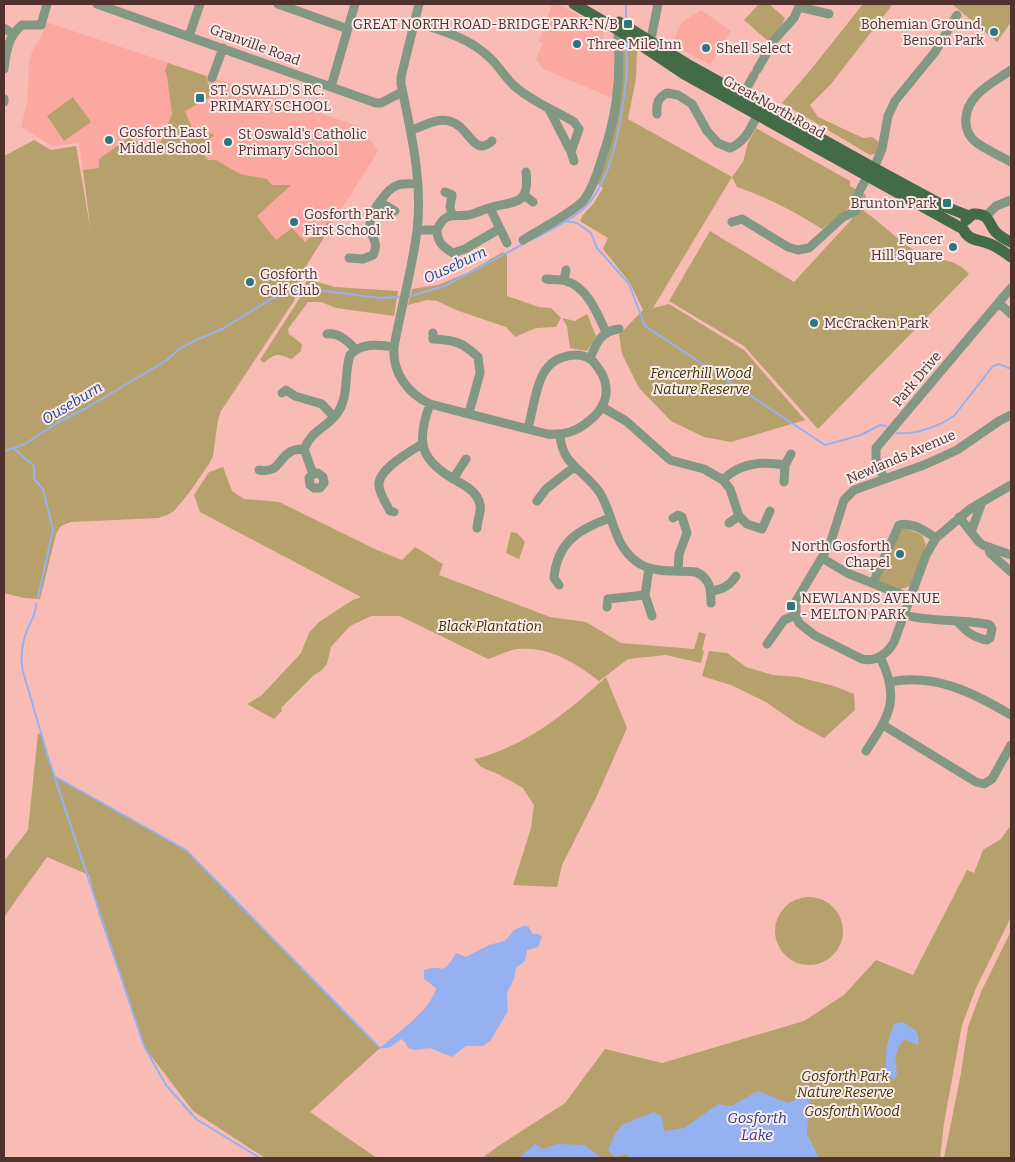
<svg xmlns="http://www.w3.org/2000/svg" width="1015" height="1162" font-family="Bitter,serif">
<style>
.built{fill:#fba9a0}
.green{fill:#b6a06c}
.water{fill:#96b1f0}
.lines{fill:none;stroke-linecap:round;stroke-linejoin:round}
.stream{stroke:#96b1f0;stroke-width:2}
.minor{stroke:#829883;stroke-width:9}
.major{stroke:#426b46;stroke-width:11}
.poi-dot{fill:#2d767f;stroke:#faeae8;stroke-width:2}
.labels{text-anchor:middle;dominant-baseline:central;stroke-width:4;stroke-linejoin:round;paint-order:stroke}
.poi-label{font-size:14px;fill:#4f312e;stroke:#faeae8;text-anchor:start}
.street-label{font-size:14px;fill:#4f312e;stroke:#faeae8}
.park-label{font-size:14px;font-style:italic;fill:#3e2e04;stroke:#faeae8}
.water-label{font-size:15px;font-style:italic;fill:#26419b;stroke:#faeae8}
</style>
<rect width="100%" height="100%" fill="#f8bcb5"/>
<!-- built -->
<path class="built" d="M552,4H558L603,29L604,43L607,45L615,46L612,98L543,69L536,59L543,43L539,41Z
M701,10L731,31L710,65L672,44L682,22Z
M46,22L361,127L378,151L304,269L94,256L79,143L52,146L21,127L27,104L29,63L32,51L42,35Z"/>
<!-- green -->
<path class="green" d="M759,4H769L785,18L781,27L769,42L744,20Z
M863,4H893L831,84L810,105L818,117L863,138L872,137L879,142L878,153L870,155L782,103L808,73Z
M952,4H1011V22L997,42Z
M621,42L637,51L636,78L628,119L732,177L743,162L748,143L756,128L850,181V186L866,195L864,211C886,226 905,249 931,259C935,260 938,260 942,260C953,261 962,266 969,274L818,429L744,346L669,301L710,231L794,282L852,219L851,205L844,213L822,229C795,212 767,197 737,187L732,177L653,308L669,304L744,350L805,420L731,442L704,437L671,421L639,388L622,354L619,335L643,310L630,283L603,249L608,238L580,221L583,215L594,203L603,188L597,183L614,132Z
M168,63L206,76L212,96L185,111L197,139L212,133L214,136L209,139L203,151L205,156L208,160H216L240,174L267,179L272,185H291L257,216L276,240L292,228L305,242L328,222L332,225L304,269L294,301L221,411L218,420L213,456L209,464L189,493L174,511L167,515L158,518L71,522L61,526L56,534L40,599L24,598L4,593V156L34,140L51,150L76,146L91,232L83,170L99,168V159L128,138L148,146L160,143L172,114L167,76L165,71Z
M73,97L91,122L64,141L47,116Z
M503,252L507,255V296L539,307L551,308L561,318L556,327L536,328L515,337L506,327L456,310L437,301L427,300L408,305L412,289L438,285L467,273Z
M307,279L335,287L398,291L394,316L336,308L321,302H308L288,329L289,334L302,344L301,351L292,359C278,354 276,352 264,363L260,360L303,293Z
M587,314L596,336L587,351L570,348L567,326L562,318L575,321Z
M223,467L232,491L244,499L279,502L377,550L402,560L415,547L443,564L439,575L550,617L586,622L621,643L694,649L699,632L706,634L702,650L704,651L701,663L666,655L628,659L599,681C576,663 549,646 518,649C508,650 497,656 488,659L400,616H371L350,626L331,647L327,664L322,670L314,675L281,708L282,711L274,719L247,704L261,696L301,653L309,633L319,622L353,600L361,597L200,512L194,495L209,472Z
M903,529H908L922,535L926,545L910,586L898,590L878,582L897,532Z
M511,532L517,533L525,542L519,559L506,553Z
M709,651L727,653L746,667L773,675L798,677L834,686L854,694L855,710L824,738L796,723L766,702L731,685L702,676Z
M606,677L627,728L596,798L562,865L557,887L513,885L531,828L534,805L523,788L498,774L481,767L474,759C525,747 568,712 606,677Z
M38,733L42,736L55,776L186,850L380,1048L310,1112L377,1158H265L193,1111L145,1048L99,915L89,875L47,857L4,917V861L28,830Z
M1011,825V917L976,988L962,1025L944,1123L940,1158H482L500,1145L565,1103L605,1049L662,1063L804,1021L844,995L876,960L913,975L967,870L974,873L983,850L1001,839Z
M775 931a34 34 0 1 1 68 0a34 34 0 1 1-68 0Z
M1011,931V1158H944L961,1073L968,1027L981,992Z"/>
<!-- water -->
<path class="water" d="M523,926H528L533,934H538L542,937L538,947L527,950L525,961L516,968L514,979L507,993L508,1011L490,1041L483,1046H466L452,1057L430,1048L416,1050L408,1048L405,1042L401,1039C395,1044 389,1050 380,1048C398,1032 431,1010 436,988L424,979V970C444,963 441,979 456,953L466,957L489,945L505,941L514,930Z
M902,1022C913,1028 921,1031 918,1045L904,1039C894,1052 895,1059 897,1074L894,1080L886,1074C885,1054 886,1044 894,1024Z
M805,1088L810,1092L807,1134L819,1158H629L627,1154L614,1157L608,1150L616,1132L623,1124L654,1112L662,1117L664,1131L684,1128L718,1104L731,1106L758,1091L788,1103L797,1099L799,1092Z
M535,1144L543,1149L557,1144L585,1145L602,1158H520V1157Z"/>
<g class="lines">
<!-- stream -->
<path class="stream" d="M626,4V21
M565,221L577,223L591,233L597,248L629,284L645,326L825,445L861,435L880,425L886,426
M529,241C547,232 566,223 582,210C613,183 622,118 626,79C628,66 626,53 626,41
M407,297L445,286L525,243
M897,433C916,435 939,426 954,416L993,366L999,364L1011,369
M13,448L34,466V479L43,489L53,530L38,597
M4,451L25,444L57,423L88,407L167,360L179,349L192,342L222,329L273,298L302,288L380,298L402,297
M36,604C36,614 32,619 28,628C22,642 20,657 23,672L48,757L144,1046L166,1085L196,1119L260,1158
M54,776L186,850L380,1048"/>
<!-- minor -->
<path class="minor" d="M97,4L376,103H381L402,92
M278,4L348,29
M419,4L401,77V84C411,133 423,181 417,231C412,270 401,308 394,347C392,372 407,393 430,404L547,434C565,435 576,432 589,421C605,408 611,392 602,374C599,369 595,362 590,359C578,351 557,356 548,367C536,380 533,411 528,428
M799,7L829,14
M414,22C441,30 470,38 490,58C500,67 507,81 518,89C535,103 556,111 574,122L579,129L571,152L574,161
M4,28L13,34
M189,36L200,4
M649,41L652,34L658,4
M4,69C6,52 8,36 22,25H41L47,4
M757,70L775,39L794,18L800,4
M1011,70C1000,78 986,85 977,95C963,109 961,131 977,143C987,150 1000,156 1011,162
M212,78L223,48
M331,87L355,4
M743,95L754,75
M4,99V102
M549,109L571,152
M657,114C656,103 658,98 667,93L678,95L692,104L707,131L718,143L730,148C745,142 750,129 757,116
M412,130C423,126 437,118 449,121C470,126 473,158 492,141
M874,168L882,149L888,116L895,101L935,52L957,15
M445,192L452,195L450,207L452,215
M524,195L533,202
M380,202L395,211
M490,208L507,243
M985,217L996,206L1011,200
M732,222L742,219L788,247L798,250L809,248L843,217L856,211C854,197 861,188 868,176
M417,230H437C445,211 453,217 469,215C477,213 484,209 492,207C515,201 530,205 526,172
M437,230C437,242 443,247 453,253L465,249L499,229
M523,240C537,231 574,212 584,200C592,189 597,175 601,161C616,119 621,82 618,36L620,31
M349,258L363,259L373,255C380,241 370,238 370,225C369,214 387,188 398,185C404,183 411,184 418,184
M546,279C552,280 560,279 566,281C588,288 597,313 606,332
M564,280L566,270
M999,303L1011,314
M433,333V339C455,340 462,342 478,357L480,373L469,413
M327,334C338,332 348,341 355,349
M590,359C596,343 601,331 619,329
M282,393L286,390L295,396L322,404L334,417
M430,404C416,442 419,460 457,481C466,486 475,491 479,501C483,511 477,519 477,528
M602,407L626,421L670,460L704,469L723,480L730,489L739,516L747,524L762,529L770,511
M1011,415L999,421L957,450L924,465L854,490L844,500L830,544L796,601V615L799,623L814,635L862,659C877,662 887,654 894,642L926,555L936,538L970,509L1011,485
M560,435C562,466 585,470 600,493C614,516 613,545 637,562C653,574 677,570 696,572C710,578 711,589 711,603
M259,470C280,474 278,457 292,451C296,449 300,449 304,449
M313,474L309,478L310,485L314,488H320L324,483L323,477L318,473L313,474L304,449C314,427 328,428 338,412C349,396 344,373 350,355C362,342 378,345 394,347
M884,478L876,460V448L1011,288
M453,479L466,459
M723,480C739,463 763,461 785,465
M784,482L785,465L791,454
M537,501L546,489L574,467
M394,512L390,511C386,503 380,495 379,486C377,470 409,452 422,444
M959,517L979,542L983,545L1011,555
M673,518L678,515L682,517L687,533L679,554L678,571
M729,523L739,516
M971,532L982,502
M988,547L990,553L1011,572
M822,558L847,573L910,598
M649,568L645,595L652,616
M873,583L899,525C912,521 926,532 936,538
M559,585L554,578C557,542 579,529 610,518
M711,591C722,590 730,586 736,576
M607,607L608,599L645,595
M904,615C931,622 959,619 986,624C991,625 990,625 992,629L990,638L987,640C974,638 966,632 958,622
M767,644L784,620L796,615
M890,682C935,673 974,693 1011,715
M883,725L976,782L984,784L992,779L1011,745
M866,751C889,716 901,699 880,657"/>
<!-- major -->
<path class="major" d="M574,4L620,31L684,74L963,229C969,242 980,239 990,244C998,247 1004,252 1011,257
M619,22L687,64L874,168L946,207L969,216
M966,220L973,214C988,213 988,221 994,230C998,236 1005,239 1011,242"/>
</g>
<!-- markers -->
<g class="poi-dot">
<rect x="623" y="19" width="10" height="10" rx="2.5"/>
<circle cx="994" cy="32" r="5"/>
<circle cx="577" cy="44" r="5"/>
<circle cx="706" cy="48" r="5"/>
<rect x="195" y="93" width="10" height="10" rx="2.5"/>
<circle cx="109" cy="140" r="5"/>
<circle cx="228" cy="142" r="5"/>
<rect x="942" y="198" width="10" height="10" rx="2.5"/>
<circle cx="294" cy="222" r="5"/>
<circle cx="953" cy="247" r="5"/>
<circle cx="250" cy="282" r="5"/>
<circle cx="814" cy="323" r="5"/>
<circle cx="900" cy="554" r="5"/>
<rect x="786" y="601" width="10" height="10" rx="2.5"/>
</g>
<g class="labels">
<!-- poi labels -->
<g class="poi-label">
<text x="618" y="24" text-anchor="end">GREAT NORTH ROAD-BRIDGE PARK-N/B</text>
<text x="984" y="24" text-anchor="end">Bohemian Ground,<tspan x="984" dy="16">Benson Park</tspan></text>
<text x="587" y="44">Three Mile Inn</text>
<text x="716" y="48">Shell Select</text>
<text x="210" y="90">ST. OSWALD'S RC.<tspan x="210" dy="16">PRIMARY SCHOOL</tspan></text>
<text x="119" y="132">Gosforth East<tspan x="119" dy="16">Middle School</tspan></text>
<text x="238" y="134">St Oswald's Catholic<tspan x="238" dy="16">Primary School</tspan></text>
<text x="937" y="203" text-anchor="end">Brunton Park</text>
<text x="304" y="214">Gosforth Park<tspan x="304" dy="16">First School</tspan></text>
<text x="943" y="239" text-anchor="end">Fencer<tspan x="943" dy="16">Hill Square</tspan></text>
<text x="260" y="274">Gosforth<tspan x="260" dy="16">Golf Club</tspan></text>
<text x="824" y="323">McCracken Park</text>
<text x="890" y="546" text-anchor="end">North Gosforth<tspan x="890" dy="16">Chapel</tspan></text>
<text x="801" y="598">NEWLANDS AVENUE<tspan x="801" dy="16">- MELTON PARK</tspan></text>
</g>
<!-- street labels -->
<g class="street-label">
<text transform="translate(255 45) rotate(20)">Granville Road</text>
<text transform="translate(774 107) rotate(29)">Great North Road</text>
<text transform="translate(917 379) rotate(-50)">Park Drive</text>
<text transform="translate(901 457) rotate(-23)">Newlands Avenue</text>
</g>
<!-- park labels -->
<g class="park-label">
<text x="701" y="373">Fencerhill Wood<tspan x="701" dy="16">Nature Reserve</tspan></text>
<text x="490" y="626">Black Plantation</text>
<text x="845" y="1076">Gosforth Park<tspan x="845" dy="16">Nature Reserve</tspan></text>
<text x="852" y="1111">Gosforth Wood</text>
</g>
<!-- water labels -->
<g class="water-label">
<text transform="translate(455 265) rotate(-25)">Ouseburn</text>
<text transform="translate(72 403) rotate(-31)">Ouseburn</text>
<text x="757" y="1118">Gosforth<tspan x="757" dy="17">Lake</tspan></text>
</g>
</g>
<!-- border -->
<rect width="1015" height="1162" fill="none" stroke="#4f312e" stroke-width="10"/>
</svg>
